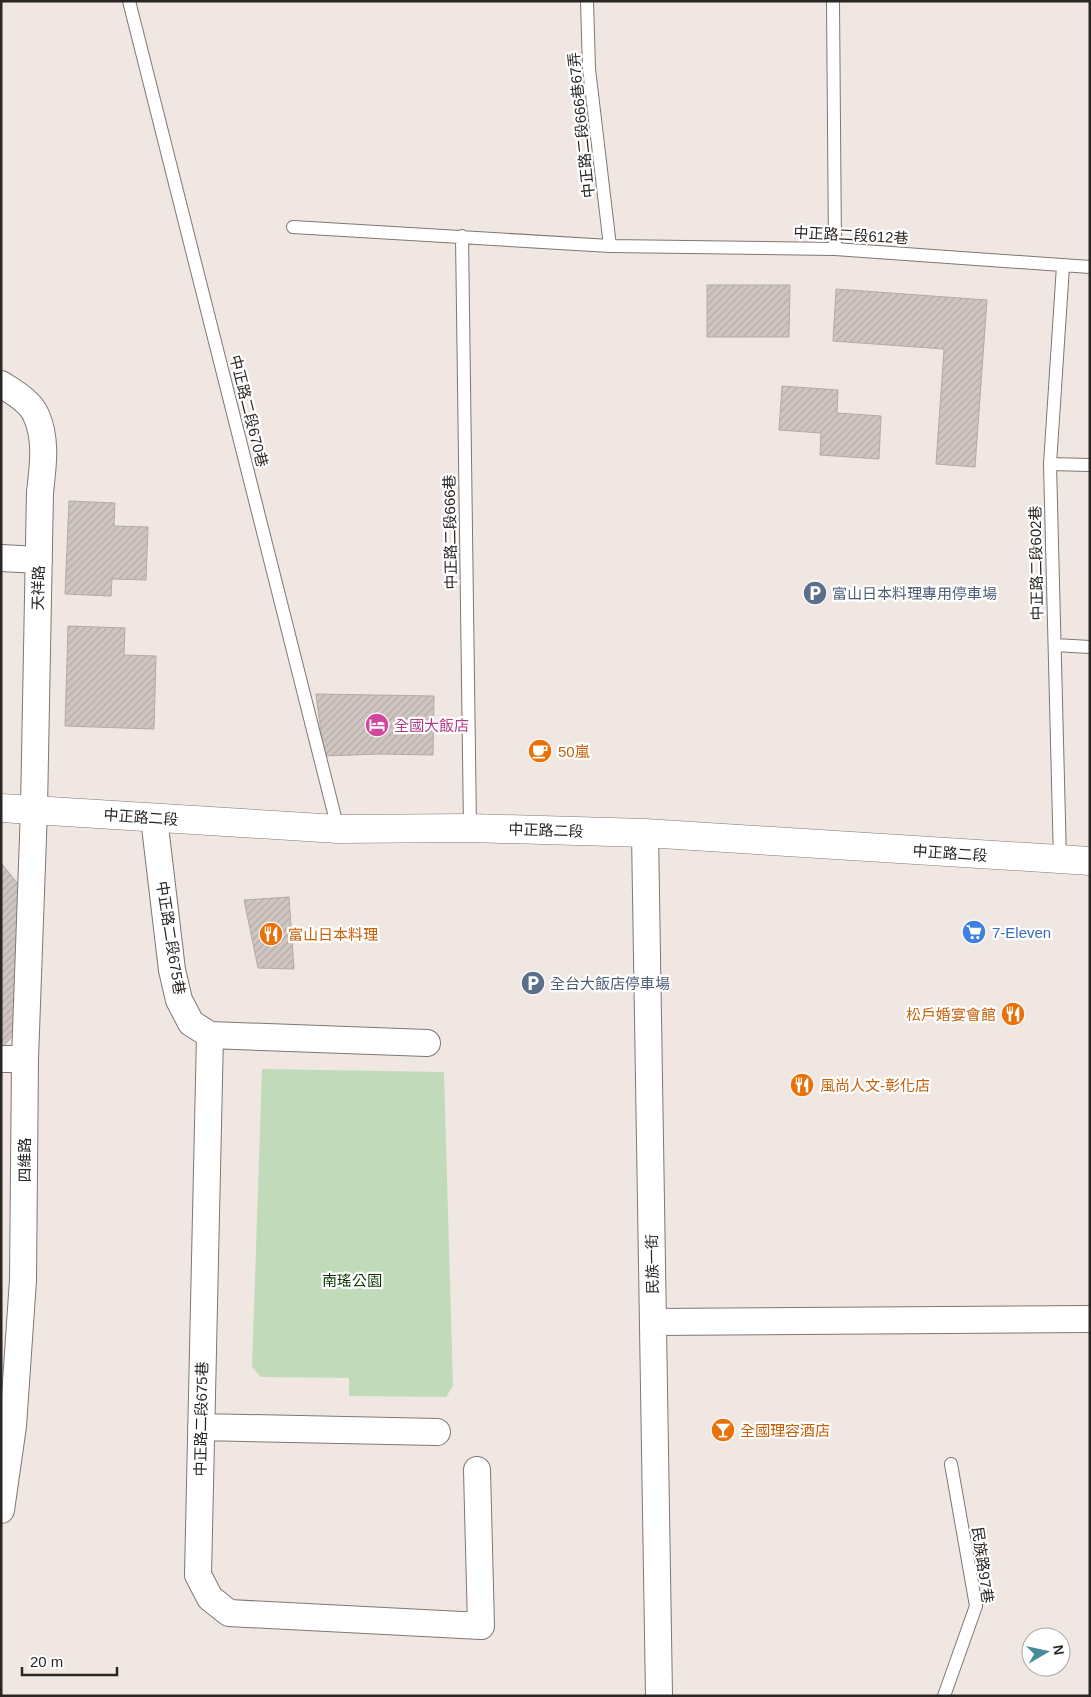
<svg xmlns="http://www.w3.org/2000/svg" width="1091" height="1697" font-family="Helvetica,'Noto Sans TC',sans-serif">
<style>
.park{fill:#c1dbba}
.building{fill:url(#building-hatch);stroke:#b4aba6}
.lines{fill:none;stroke-linecap:round;stroke-linejoin:round}
.service-casing{stroke:#7f7772;stroke-width:14}
.minor-casing{stroke:#7f7772;stroke-width:28}
.tertiary-casing{stroke:#7f7772;stroke-width:29}
.service{stroke:#fff;stroke-width:12}
.minor{stroke:#fff;stroke-width:26}
.tertiary{stroke:#fff;stroke-width:28}
.labels{text-anchor:middle;dominant-baseline:central;stroke-width:4.5;stroke-linejoin:round;paint-order:stroke}
.street-label{font-size:15px;fill:#292624;stroke:#fff}
.service-label{font-size:15px;fill:#4e5e75;stroke:#fff;text-anchor:start}
.hotel-label{font-size:15px;fill:#b23c85;stroke:#fff;text-anchor:start}
.food-label{font-size:15px;fill:#c56008;stroke:#fff;text-anchor:start}
.shop-label{font-size:15px;fill:#366cbe;stroke:#fff;text-anchor:start}
.park-label{font-size:15px;fill:#0b3401;stroke:#fff}
</style>
<defs>
<pattern id="building-hatch" width="6" height="6" patternUnits="userSpaceOnUse" patternTransform="scale(1.25)"><rect width="6" height="6" fill="#d0c6c1"/><path d="M-1 1l2-2M0 6l6-6M5 7l2-2" fill="none" stroke="#b3aaa6"/></pattern>
</defs>
<rect width="100%" height="100%" fill="#f1e7e2"/>
<!-- park -->
<path class="park" d="M262,1069L444,1072L453,1386L446,1397L349,1396V1378L261,1377L252,1367Z"/>
<!-- building -->
<path class="building" d="M707,285H790L789,337H707Z
M836,289L987,300L975,467L936,464L944,349L833,341Z
M782,386L838,390L837,413L881,416L879,459L820,455L821,433L779,430Z
M69,501L115,503L114,526L148,527L146,580L112,579L111,596L65,594Z
M68,626L125,628L124,655L156,656L154,729L65,726Z
M316,694L434,696L433,755L381,754L324,756Z
M1,863L19,885L15,1033L1,1049Z
M289,897L294,969L258,968L244,900Z"/>
<g class="lines">
<!-- service casing -->
<g class="service-casing">
<path id="service" d="M129,1L338,829
M587,1L589,69L610,246
M833,1L835,249
M293,227L610,246L835,249L1090,267
M462,236L470,828
M1050,464L1090,465
M1055,645L1090,647
M1060,860L1050,464L1063,266
M944,1696L976,1606L951,1464"/>
</g>
<!-- minor casing -->
<g class="minor-casing">
<path id="minor" d="M1,384C13,392 30,401 36,415C47,439 43,466 40,492L34,809L25,1059L23,1280L13,1426L1,1510
M1,558L39,560
M154,818L172,970L179,1000L191,1023L210,1035L198,1575L210,1598L229,1613L481,1626L477,1470
M645,833L659,1696
M210,1035L427,1043
M1,1059H25
M653,1322L1090,1319
M201,1427L437,1432"/>
</g>
<!-- tertiary casing -->
<g class="tertiary-casing">
<path id="tertiary" d="M1,808L338,829L470,828L645,833L1090,861"/>
</g>
<!-- service -->
<use href="#service" class="service"/>
<!-- minor -->
<use href="#minor" class="minor"/>
<!-- tertiary -->
<use href="#tertiary" class="tertiary"/>
</g>
<!-- icons -->
<defs>
<g id="parking-disc" transform="scale(1.25)"><circle r="9.5" fill="#5c6f8a" stroke="#fff"/><path d="M-3.5-5.5H1a3.5 3.5 0 0 1 0 7H-1V5.5H-3.5ZM-1-3.4V-.6H.8a1.4 1.4 0 0 0 0-2.8Z" fill="#fff"/></g>
<g id="hotel-disc" transform="scale(1.25)"><circle r="9.5" fill="#d1479c" stroke="#fff"/><path d="M-6-4.5h1.5V1H6V5H4.5V3h-9V5H-6ZM-4 0a1.8 1.8 0 1 1 3.6 0ZM.5 0V-2.5h3Q6-2.5 6 0Z" fill="#fff"/></g>
<g id="cafe-disc" transform="scale(1.25)"><circle r="9.5" fill="#e8710a" stroke="#fff"/><path d="M-5.5-4.5H6V0H3Q3 3.5 0 3.5H-2.5Q-5.5 3.5-5.5 0ZM3-3.2v2h1.7v-2ZM-6 4.5H4V6H-6Z" fill="#fff"/></g>
<g id="supermarket-disc" transform="scale(1.25)"><circle r="9.5" fill="#3f7fe0" stroke="#fff"/><path d="M-6-5.5h2.5l.6 2H6L4.5 2H-2.5L-4.4-4H-6ZM-1.5 3.2a1.3 1.3 0 1 0 .1 0ZM3 3.2a1.3 1.3 0 1 0 .1 0Z" fill="#fff"/></g>
<g id="restaurant-disc" transform="scale(1.25)"><circle r="9.5" fill="#e8710a" stroke="#fff"/><path d="M-5-6h1v4h1v-4h1v4h1v-4h1v5L-1.5 .5V6h-2V.5L-5-1ZM5-6V6H3V1.5H1.5Q1.5-4 5-6Z" fill="#fff"/></g>
<g id="bar-disc" transform="scale(1.25)"><circle r="9.5" fill="#e8710a" stroke="#fff"/><path d="M-6-5H6L.8 .8V4.5H3.5V6h-7V4.5H-.8V.8Z" fill="#fff"/></g>
</defs>
<g fill-rule="evenodd">
<use href="#parking-disc" x="815" y="593"/>
<use href="#hotel-disc" x="377" y="725"/>
<use href="#cafe-disc" x="540" y="751"/>
<use href="#supermarket-disc" x="974" y="932"/>
<use href="#restaurant-disc" x="271" y="934"/>
<use href="#parking-disc" x="533" y="983"/>
<use href="#restaurant-disc" x="1013" y="1014"/>
<use href="#restaurant-disc" x="802" y="1085"/>
<use href="#bar-disc" x="723" y="1430"/>
</g>
<g class="labels">
<!-- street labels -->
<g class="street-label">
<text transform="translate(581 125) rotate(-96)">中正路二段666巷67弄</text>
<text transform="translate(851 235) rotate(3)">中正路二段612巷</text>
<text transform="translate(249 411) rotate(76)">中正路二段670巷</text>
<text transform="translate(450 532) rotate(-91)">中正路二段666巷</text>
<text transform="translate(1036 563) rotate(-91)">中正路二段602巷</text>
<text transform="translate(38 588) rotate(-89)">天祥路</text>
<text transform="translate(141 817) rotate(4)">中正路二段</text>
<text transform="translate(546 830) rotate(2)">中正路二段</text>
<text transform="translate(950 853) rotate(4)">中正路二段</text>
<text transform="translate(171 938) rotate(81)">中正路二段675巷</text>
<text transform="translate(24 1160) rotate(-90)">四維路</text>
<text transform="translate(652 1264) rotate(-91)">民族一街</text>
<text transform="translate(201 1419) rotate(-89)">中正路二段675巷</text>
<text transform="translate(983 1565) rotate(82)">民族路97巷</text>
</g>
<!-- service labels -->
<g class="service-label">
<text x="832" y="593">富山日本料理專用停車場</text>
<text x="550" y="983">全台大飯店停車場</text>
</g>
<!-- hotel labels -->
<g class="hotel-label">
<text x="394" y="725">全國大飯店</text>
</g>
<!-- food labels -->
<g class="food-label">
<text x="558" y="751">50嵐</text>
<text x="288" y="934">富山日本料理</text>
<text x="996" y="1014" text-anchor="end">松戶婚宴會館</text>
<text x="820" y="1085">風尚人文-彰化店</text>
<text x="740" y="1430">全國理容酒店</text>
</g>
<!-- shop labels -->
<g class="shop-label">
<text x="992" y="932">7-Eleven</text>
</g>
<!-- park labels -->
<g class="park-label">
<text x="352" y="1280">南瑤公園</text>
</g>
</g>
<!-- border -->
<rect width="1091" height="1697" fill="none" stroke="#292624" stroke-width="5"/>
<!-- north arrow -->
<g transform="translate(1046 1652) rotate(81)"><circle r="24" fill="#ffffff" stroke="#a9a8a7"/>
<path d="M0-4L9 19L0 12L-9 19Z" fill="#488b9a"/>
<text y="-8" font-size="14" font-weight="bold" text-anchor="middle" fill="#292624">N</text>
</g>
<!-- scale -->
<path d="M22 1667v8h95v-8" fill="none" stroke="#292624" stroke-width="2.5"/>
<text x="30" y="1667" font-size="15" fill="#292624" stroke="#ffffff" stroke-width="4" paint-order="stroke">20 m</text>
</svg>
